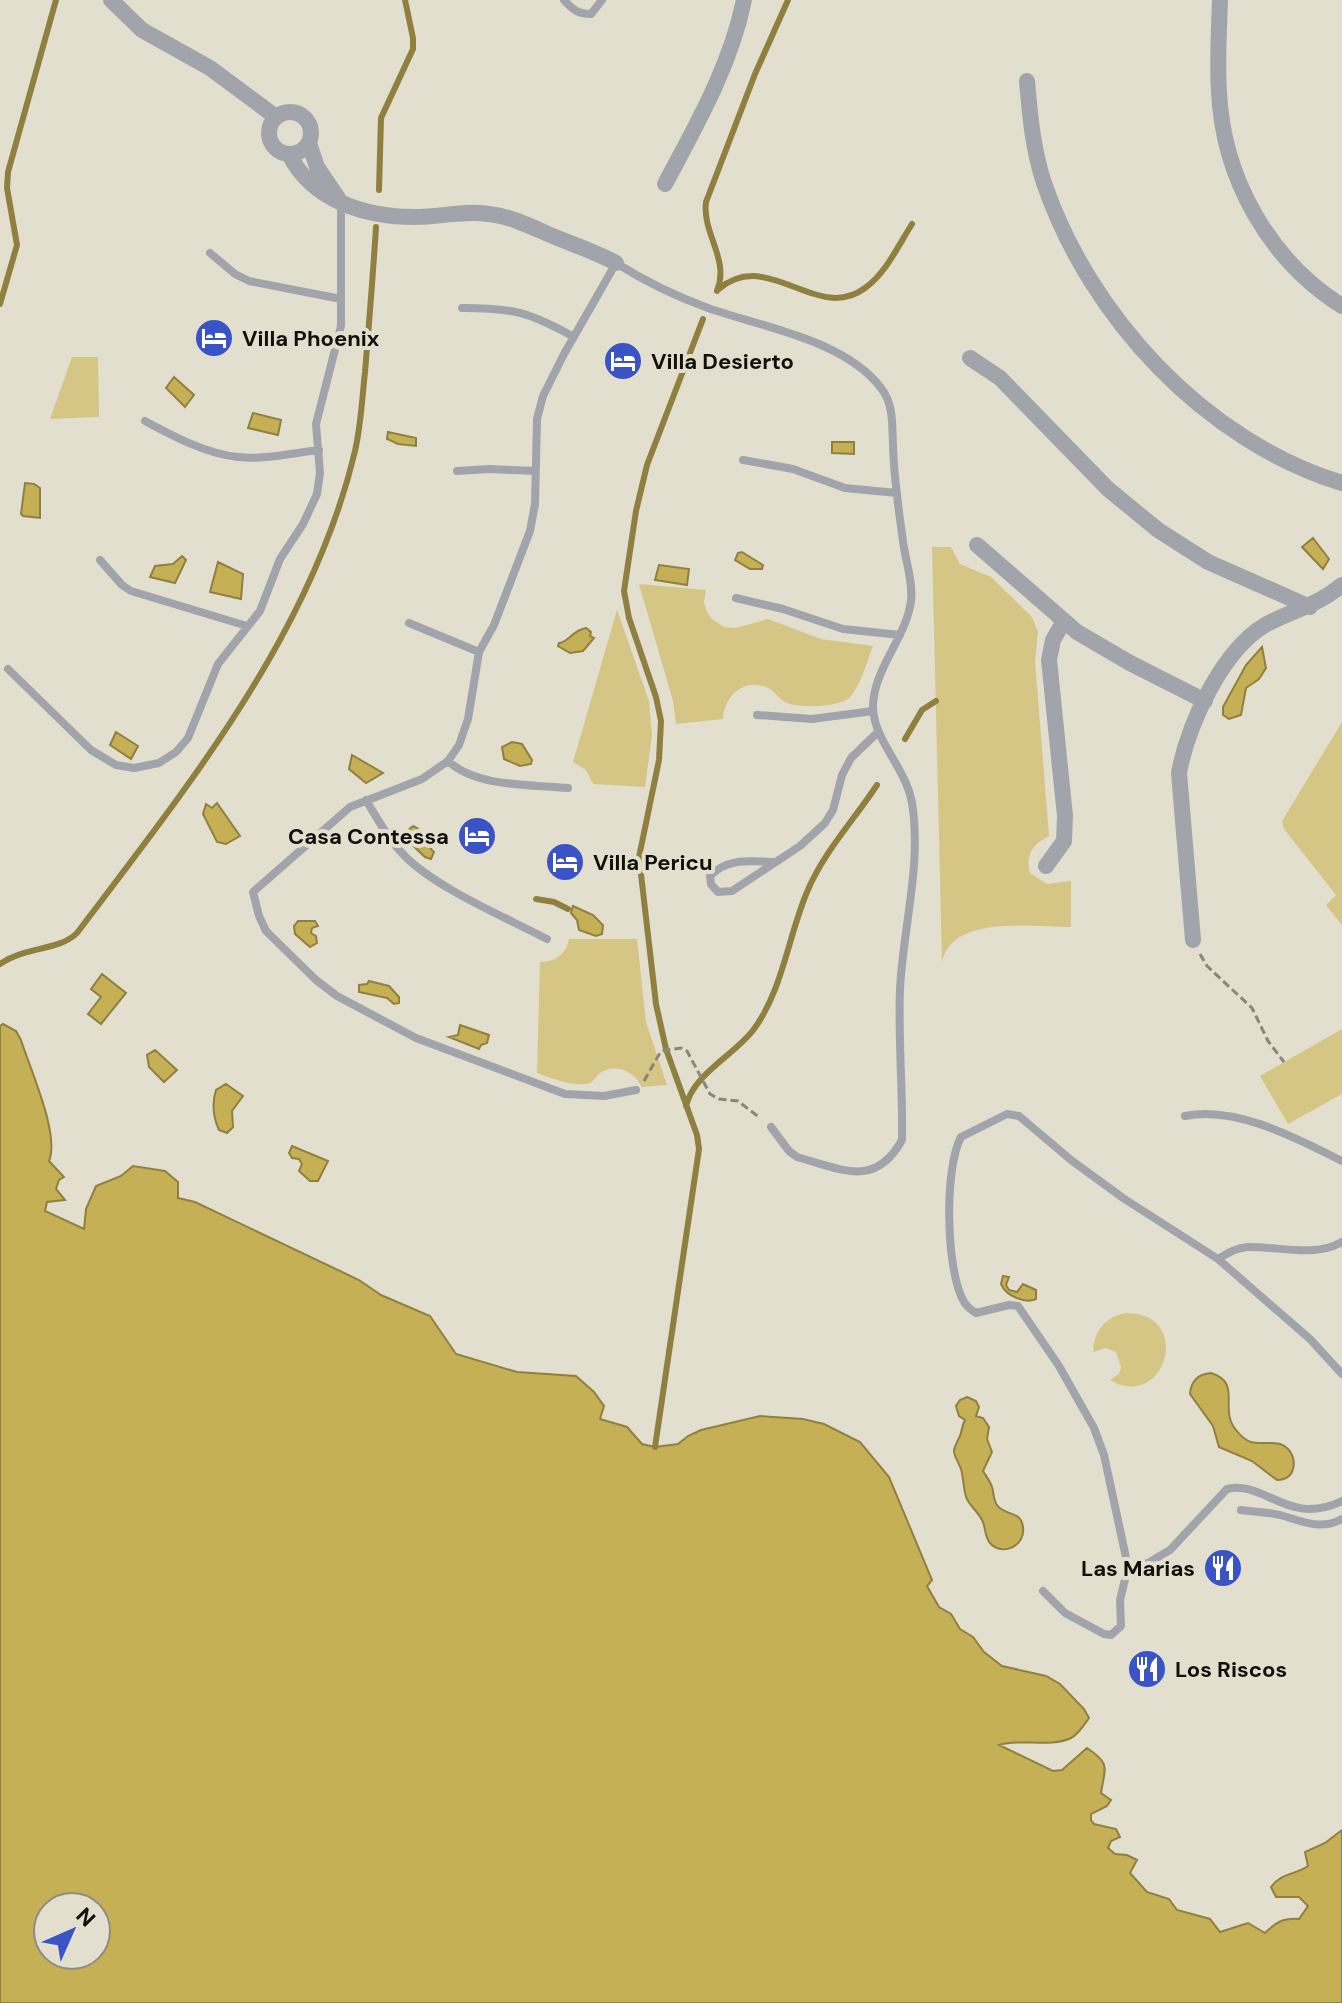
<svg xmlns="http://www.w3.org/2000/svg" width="1342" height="2003" font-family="'DM Sans',sans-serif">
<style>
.green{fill:#d6c685}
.water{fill:#c6b056;stroke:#908040;stroke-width:2;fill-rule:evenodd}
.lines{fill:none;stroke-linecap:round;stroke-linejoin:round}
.stream{stroke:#908040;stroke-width:6}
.path{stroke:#89867a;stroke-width:3;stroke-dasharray:8 4;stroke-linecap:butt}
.lane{stroke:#a2a4ab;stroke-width:8}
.street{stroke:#a2a4ab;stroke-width:16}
.labels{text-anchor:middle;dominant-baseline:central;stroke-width:8;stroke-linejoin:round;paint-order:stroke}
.poi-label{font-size:22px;font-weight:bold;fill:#12100b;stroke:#e3dfce;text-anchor:start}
</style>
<rect width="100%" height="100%" fill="#e3dfce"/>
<!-- green -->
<path class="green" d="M72,357H98L99,417L50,419Z
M932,547H951L960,564L991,577L1032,617L1038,632L1035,661L1049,836C1033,844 1025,855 1030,873L1047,884L1071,881V927C1036,927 951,914 942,962Z
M639,584L706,590L704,602L707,612L712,619L724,627L736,628L768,619L821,639L873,646C867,661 861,685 850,697C841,707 803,708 790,704C782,702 777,694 770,689C746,676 724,695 723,719L676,724L673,701Z
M617,610L649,701L652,736L645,787L593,784L586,770L573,762Z
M1342,722V925L1326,905L1336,895L1284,829L1282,821Z
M569,939H637L646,1022L667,1085L642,1087C634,1071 616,1063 600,1073C594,1078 594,1083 586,1084C569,1086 552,1078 537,1073L540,962C556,962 566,954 569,939Z
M1342,1029V1094L1288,1124L1260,1076Z
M1126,1313C1194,1312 1166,1413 1110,1380L1119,1374L1121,1367L1116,1352L1106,1348L1093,1352C1094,1331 1105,1317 1126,1313Z"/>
<!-- water -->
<path class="water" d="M174,377L194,395L185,407L166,388Z
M253,413L281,420L278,435L248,428Z
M388,432L416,438V446L398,444L387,439Z
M832,442H854V454L832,453Z
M25,483L34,484L40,488V518L23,516L21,514Z
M1313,538L1329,559L1323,569L1302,547Z
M742,552L763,565L762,569H750L735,560L738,553Z
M182,556L186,560L175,583L150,577L155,566L173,564Z
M218,562L243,574L241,599L210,592Z
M659,565L689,569L687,585L655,580Z
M586,628L591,632L590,636L594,638L583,651L570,653L558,646L559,643C569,642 571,631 586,628Z
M1262,647L1266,668L1259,679L1246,688L1241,715L1229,719L1223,715V707L1246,665Z
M116,732L138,746L131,759L110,745Z
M512,742L522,744L532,760L531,764L520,766L504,759L502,747Z
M352,755L383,773L366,783L349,769Z
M217,803L240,836L226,844L217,842L203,814L206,804L212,808Z
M413,826C425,830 425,845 434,852L431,859L425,857L406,839L407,831Z
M573,906L593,915L603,925L602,934L596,936L579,930L577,920L571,913Z
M298,921H315L318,926L312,928L311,933L316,936L317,943L310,947L295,934L294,926Z
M102,974L126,993L101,1024L88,1014L101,997L91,989Z
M369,981L389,986L399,997V1003L394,1004L387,998L359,992V985L367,984Z
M3,1024L16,1031L21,1040C30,1069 60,1134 49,1161L64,1177L59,1180L56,1189L65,1200L47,1202L45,1211L84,1229L86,1209L96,1186L121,1176L133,1166L165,1171L178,1182V1198L195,1202L359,1280L381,1295L430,1316L456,1354L517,1372L576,1376L594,1392L604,1406L600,1419L627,1427L642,1444L655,1447L678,1444L688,1436L701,1430L760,1416L803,1419L824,1424L860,1442L889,1477L932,1580L927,1586L939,1607L951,1614L960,1629L973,1637L984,1652L1002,1666L1046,1676L1060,1684L1084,1709L1089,1718C1084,1725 1078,1735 1071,1738C1050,1748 1021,1738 999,1745L1053,1771L1062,1770L1087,1748C1111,1764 1105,1767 1101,1793L1111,1800L1107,1806L1091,1814V1820L1094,1824L1116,1829L1120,1837L1111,1841L1108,1848L1115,1854L1127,1855L1137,1860L1130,1873L1147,1892L1169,1899L1177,1910L1210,1919L1220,1932L1248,1923L1265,1933C1276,1922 1283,1918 1299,1919L1308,1906L1299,1897H1276L1271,1887C1281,1873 1295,1875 1308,1866L1305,1852L1325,1843L1342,1830V2003H0V1026ZM96,1907V1955H48V1907Z
M460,1025L489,1035L487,1043L481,1045L479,1049L449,1037L458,1035Z
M155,1050L177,1070L164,1082L149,1067L147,1055Z
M226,1084L243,1096L232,1111L233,1127L227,1133L219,1130C213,1117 212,1103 216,1090Z
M292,1146L328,1161L318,1181H310L299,1171L302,1164L299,1159L292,1158L289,1153Z
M1003,1276L1009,1277L1006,1285L1009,1290L1017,1292L1023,1284L1036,1290V1299C1025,1304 1006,1296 1001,1284Z
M1211,1373C1243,1383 1218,1409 1236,1430C1240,1435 1245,1440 1251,1442C1265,1446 1282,1437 1291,1453C1294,1458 1295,1466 1292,1472C1289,1478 1284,1480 1277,1480L1252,1461L1219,1447L1213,1426L1190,1394C1191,1381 1198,1374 1211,1373Z
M967,1397L976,1401L979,1407L976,1416L983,1418L989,1427L987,1439L992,1452L983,1471C986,1476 990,1481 992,1487C994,1493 993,1500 997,1505C1004,1516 1021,1510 1023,1527C1026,1546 1002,1557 990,1543C984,1536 986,1527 982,1520C978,1512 971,1507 967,1499C963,1490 964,1479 961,1469C954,1451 950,1455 960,1436C962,1431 962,1425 965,1420L959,1416L956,1406L960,1400Z"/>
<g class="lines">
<!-- stream -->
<path class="stream" d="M379,190L381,118L413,49V38L405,0
M719,289C768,247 817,324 865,288C886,273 898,246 912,224
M717,291C730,259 702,234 706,202L755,74L788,0
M0,304L17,245L7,188L8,172L56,0
M905,739L922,710L936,701
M536,899L554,902L568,909
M0,964C26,946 59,951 77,933C188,786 312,633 355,451C361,425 362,399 365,372C369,324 373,275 376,227
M686,1106C694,1073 735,1055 754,1029C783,989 788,937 807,892C823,853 854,820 877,785
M655,1447L699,1149L697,1135L666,1049L656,1004L639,857L659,760L661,721L656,697L629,618L624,591L636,511L647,465L703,319"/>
<!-- path -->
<path class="path" d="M1200,954L1207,966L1252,1008L1268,1041L1284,1062
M644,1081L661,1051L681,1048L687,1051L710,1094L719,1099L738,1101L760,1118"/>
<!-- lane -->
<path class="lane" d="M564,0C573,10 578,14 591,14L602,0
M210,253L235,274L249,281L341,299
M462,308C514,308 529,312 574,337
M145,421C173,436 206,454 238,457C264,460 292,453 319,450
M743,460L793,469L845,488L897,493
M457,471L490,469L535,471
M100,560L122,585L131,591L247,626
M736,598L783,609L843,629L900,635
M409,623L479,652
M8,669L91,750L116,765L134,768L159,763L176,752L188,738L218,664L260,611L280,559L303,524L317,494L320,473L316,424L341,326V204
M757,715L812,719L873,711
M448,761C478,788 530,784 568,788
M366,800C377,818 387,837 401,852C431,886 505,917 547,939
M773,862C749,861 727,858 710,876L711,884L718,892L732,891L800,846L825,823L833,810L842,775L851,758L878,732
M636,1090L604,1096L565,1094L416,1038L337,996L316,980L266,931L259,916L253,892L350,807L422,779L448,761L459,745L468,719L479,652L494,625L530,531L535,504L537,419L543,396L564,354L616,263C646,282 675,296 708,308C762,327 845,340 881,388C894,404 892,426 893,446C894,480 899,514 904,548C907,565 913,584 911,601C906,639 872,670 873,709C875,742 906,768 912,803C922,864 903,928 900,989C898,1039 903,1090 902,1140C875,1189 841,1169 797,1157L789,1151L771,1127
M1185,1116C1235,1105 1298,1139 1342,1161
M1218,1259C1228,1253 1236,1248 1247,1247C1277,1246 1315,1258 1342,1242
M1241,1510C1254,1512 1267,1512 1280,1515C1303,1521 1319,1531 1342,1519
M1128,1567L1148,1563L1170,1550L1227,1489C1266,1480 1287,1527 1342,1501
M1043,1591L1065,1613L1104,1634L1111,1635L1121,1626L1120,1600L1128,1567L1104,1455L1094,1428L1059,1366L1018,1306L1009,1305L976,1313C971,1310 966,1306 963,1300C946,1268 944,1169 961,1137L1007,1114L1019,1116L1071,1160L1123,1198L1218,1259L1310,1339L1342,1374"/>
<!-- street -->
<path class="street" d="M111,0L142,30L210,68L276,117
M1220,0C1219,30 1217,61 1219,92C1223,178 1269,260 1342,306
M1027,81C1030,116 1033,150 1044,183C1090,317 1205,441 1342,483
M269 133a21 21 0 1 1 42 0a21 21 0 1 1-42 0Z
M309,143L317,167L338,198
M289,154C312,201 366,217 415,217C440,217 465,210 489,214C509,216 530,226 548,234C571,244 594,251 616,263
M665,184C697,124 730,67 744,0
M970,358L1000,378L1108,489L1158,530L1208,562L1310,607
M977,545L1077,632L1130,663L1205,701
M1046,866L1064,841L1065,816L1049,660L1053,640L1064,621
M1193,940L1179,773C1188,724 1222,651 1265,625C1292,610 1317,606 1342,585"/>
</g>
<!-- icons -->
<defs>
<g id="hotel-disc" transform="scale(2)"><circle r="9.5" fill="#3a54c6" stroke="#e3dfce"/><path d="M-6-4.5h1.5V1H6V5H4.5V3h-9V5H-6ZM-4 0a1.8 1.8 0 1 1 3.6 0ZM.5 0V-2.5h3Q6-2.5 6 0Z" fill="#fff"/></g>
<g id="restaurant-disc" transform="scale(2)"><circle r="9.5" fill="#3a54c6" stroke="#e3dfce"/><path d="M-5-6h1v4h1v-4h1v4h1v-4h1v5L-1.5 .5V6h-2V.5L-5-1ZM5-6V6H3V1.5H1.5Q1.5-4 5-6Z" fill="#fff"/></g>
</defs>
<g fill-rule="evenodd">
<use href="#hotel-disc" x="214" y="338"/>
<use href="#hotel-disc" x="623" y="361"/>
<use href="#hotel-disc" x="477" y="836"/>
<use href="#hotel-disc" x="565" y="862"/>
<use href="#restaurant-disc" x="1223" y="1568"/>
<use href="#restaurant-disc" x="1147" y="1669"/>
</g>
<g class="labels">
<!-- poi labels -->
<g class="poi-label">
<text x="242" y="338">Villa Phoenix</text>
<text x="651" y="361">Villa Desierto</text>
<text x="449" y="836" text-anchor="end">Casa Contessa</text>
<text x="593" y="862">Villa Pericu</text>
<text x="1195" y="1568" text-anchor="end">Las Marias</text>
<text x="1175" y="1669">Los Riscos</text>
</g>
</g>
<!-- north arrow -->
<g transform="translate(72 1931) rotate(45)"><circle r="38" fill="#e3dfce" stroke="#8f8c80" stroke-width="2"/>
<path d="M0-6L14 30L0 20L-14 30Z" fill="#3a54c6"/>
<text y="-12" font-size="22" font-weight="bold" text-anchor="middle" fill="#12100b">N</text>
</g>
</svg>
